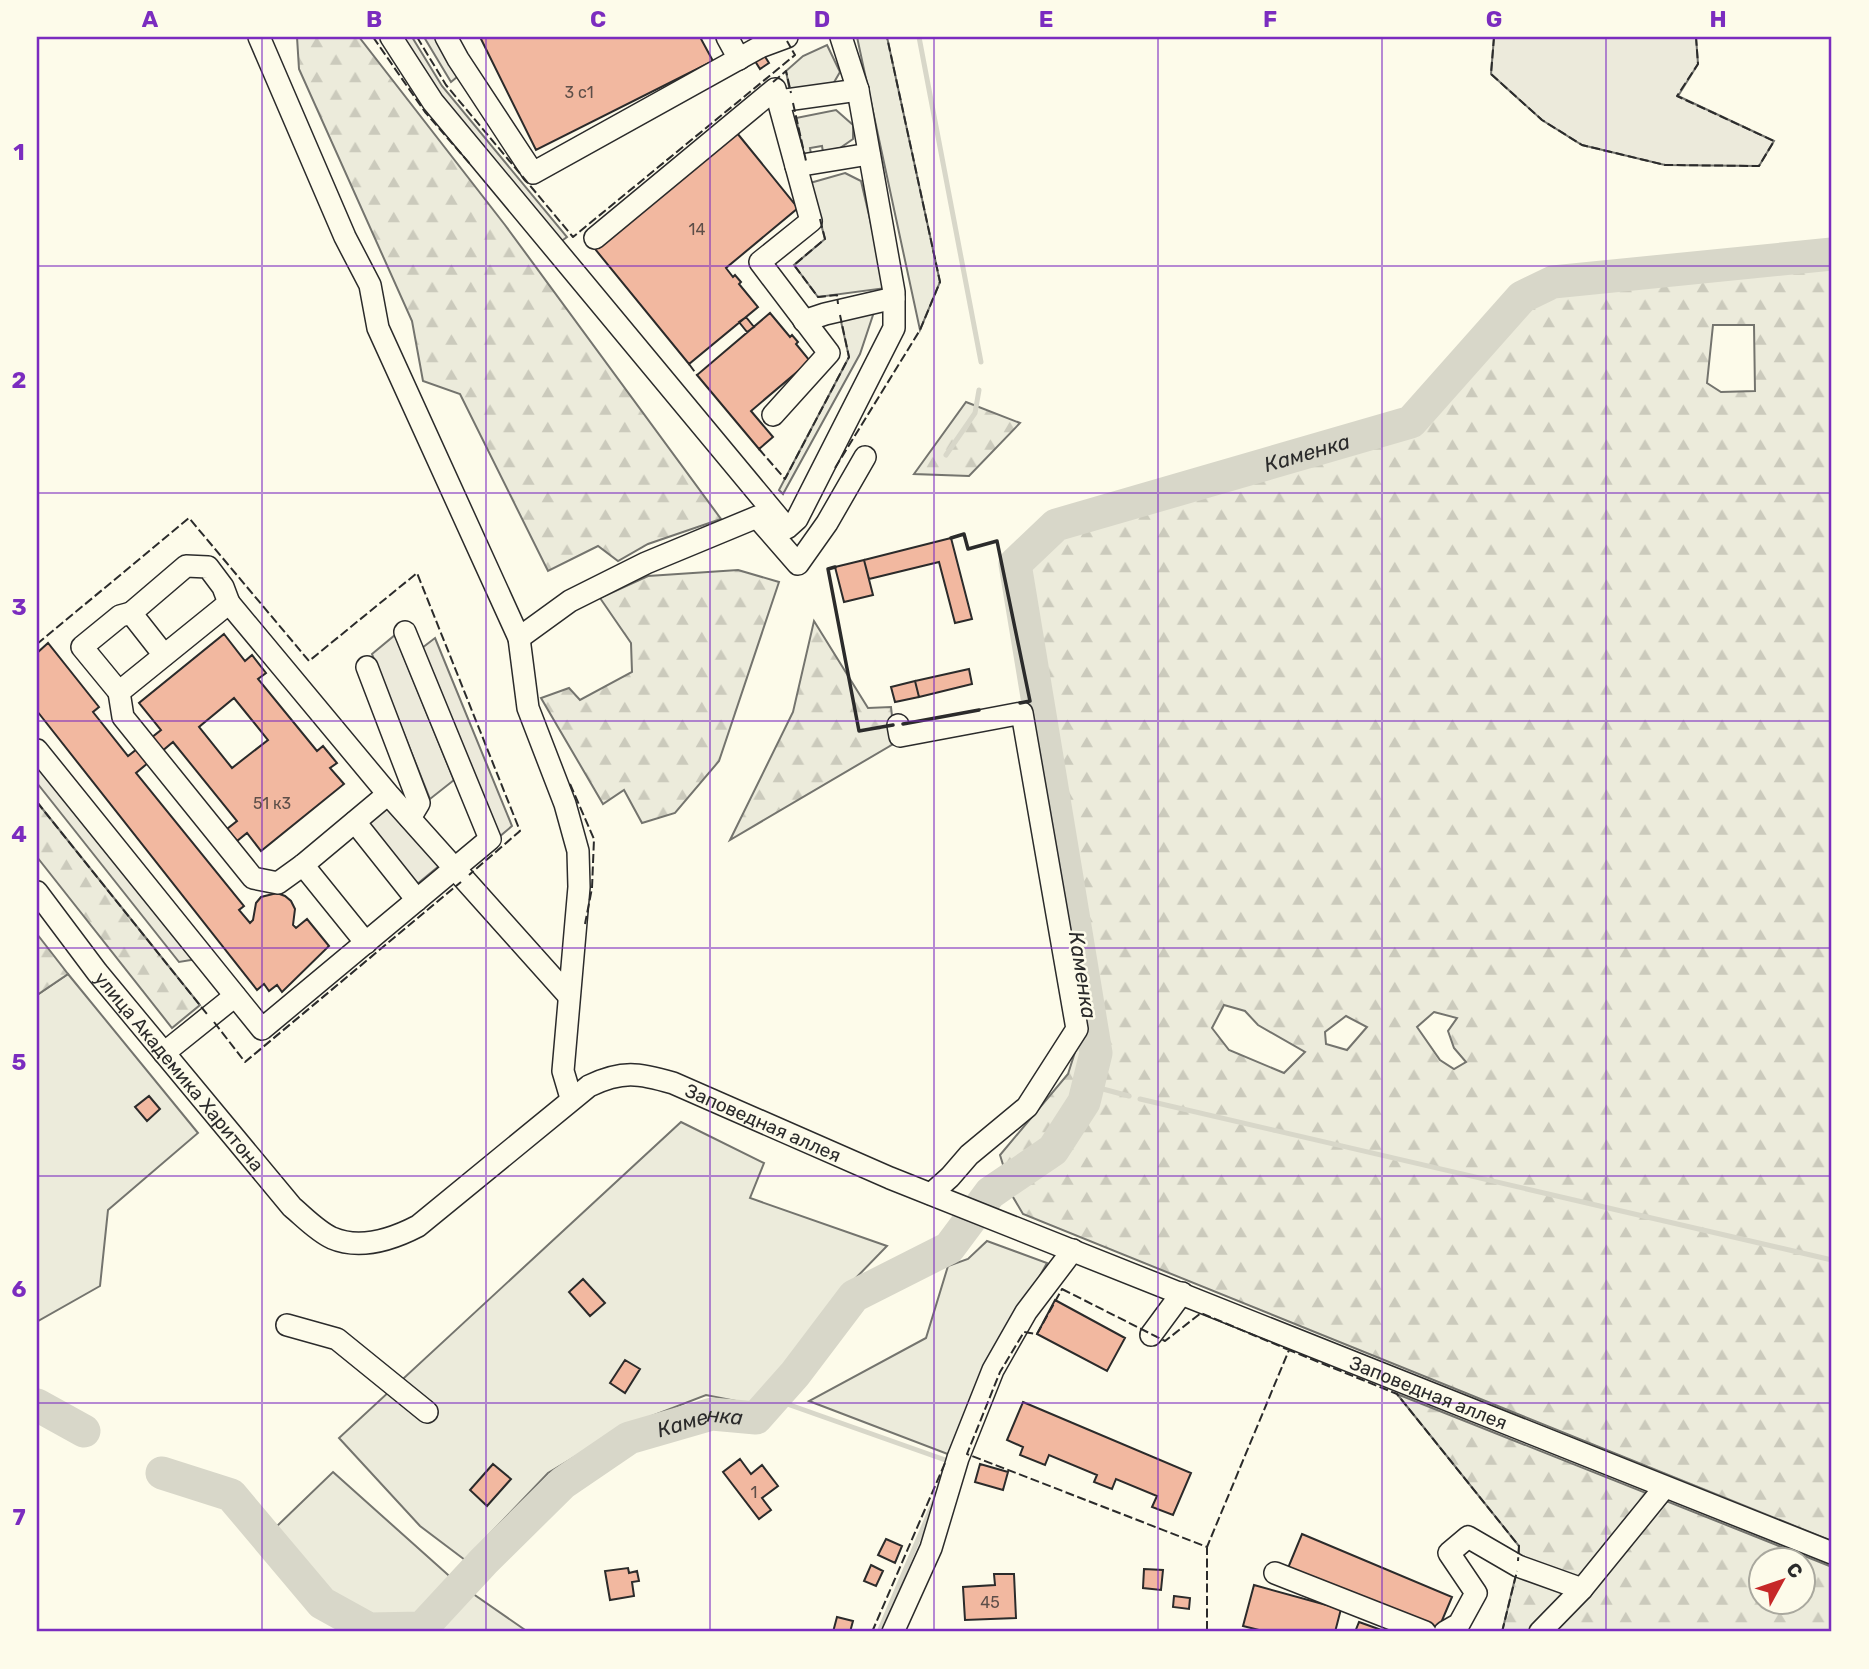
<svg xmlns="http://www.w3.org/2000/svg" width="1869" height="1669" font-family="Rubik,sans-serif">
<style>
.green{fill:#ecebdb;stroke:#74746e;stroke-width:2}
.forest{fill:url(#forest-firs);stroke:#74746e;stroke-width:2;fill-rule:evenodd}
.parking{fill:#eceadb;stroke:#74746e;stroke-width:2}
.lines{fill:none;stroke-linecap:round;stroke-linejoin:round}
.stream{stroke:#d8d7c9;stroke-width:5}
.river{stroke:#d8d7c9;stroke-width:33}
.building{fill:#f2b8a0;stroke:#2b2b2b;stroke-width:2;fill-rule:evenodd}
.minor-casing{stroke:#2b2b2b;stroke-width:24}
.minor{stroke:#fdfbea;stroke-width:21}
.fence{stroke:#2b2b2b;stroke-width:2;stroke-dasharray:9 3.5;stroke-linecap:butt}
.wall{stroke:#2b2b2b;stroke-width:3.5}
.grid{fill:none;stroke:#7b2cbf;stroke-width:2;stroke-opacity:0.55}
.labels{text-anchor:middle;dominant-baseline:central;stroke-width:5;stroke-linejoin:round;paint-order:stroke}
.number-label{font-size:16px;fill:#5d4e48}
.street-label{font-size:19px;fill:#2b2b2b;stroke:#fdfbea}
.water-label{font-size:21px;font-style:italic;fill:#2b2b2b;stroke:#fdfbea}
.neatline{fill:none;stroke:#7b2cbf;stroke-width:2.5}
.grid-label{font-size:23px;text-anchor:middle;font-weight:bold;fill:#7b2cbf}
</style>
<defs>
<pattern id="forest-firs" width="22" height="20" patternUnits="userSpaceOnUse" patternTransform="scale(1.75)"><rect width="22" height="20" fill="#ecebdb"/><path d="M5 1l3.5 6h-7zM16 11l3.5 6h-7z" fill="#cbcabc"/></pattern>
</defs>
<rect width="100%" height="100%" fill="#fdfbea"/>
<!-- green -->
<path class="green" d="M857,37H887L940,282L920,330Z
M827,45L840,72L833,84L790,92L786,71L803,56Z
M836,110L853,125V139L840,148L823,152L822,146L810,148L811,154L804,156L796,118Z
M845,173L861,181L886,288L818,297L794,265L825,239L810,183Z
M876,306L860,354L783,494L779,490L849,357L840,317Z
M68,974L198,1133L108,1210L100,1286L38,1321L37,995Z
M681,1122L764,1163L750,1198L887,1246L849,1285L784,1370L751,1404L706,1395L626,1426L548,1473L465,1560L420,1526L339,1438Z
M987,1241L1047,1263L1031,1292L958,1458L809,1401L926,1338L948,1266L968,1259Z
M333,1472L456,1582L528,1632H434L424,1623L375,1625L327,1599L294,1562L276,1527Z"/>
<!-- forest -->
<path class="forest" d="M297,37H359L505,225L721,519L648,544L618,561L598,546L548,571L460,394L423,381L412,321L299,69Z
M1832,265V1541L1023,1214L1013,1197L1000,1155L1068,1074L1082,1030L1012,568L1060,536L1417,433L1544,292ZM1713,325H1754L1755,391L1721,392L1707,383ZM1224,1005L1245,1011L1258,1025L1305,1052L1284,1073L1229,1050L1212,1028ZM1434,1012L1457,1018L1448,1031L1454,1048L1466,1062L1454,1069L1440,1060L1417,1027ZM1346,1016L1367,1027L1347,1050L1326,1044L1325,1032Z
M966,402L1020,423L969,476L914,474Z
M738,570L779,582L719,761L675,813L642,823L624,790L603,804L541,698L569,688L580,700L632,672L631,643L600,598L648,576Z
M814,621L868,708L891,707L895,743L730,840L793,712Z
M37,802L200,1005L172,1028L37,857Z
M37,934L68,974L37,995Z
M1397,1394L1832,1567V1632H1502L1518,1566L1519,1546ZM1760,1560H1802V1602H1760Z"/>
<!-- parking -->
<path class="parking" d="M397,37H412L442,86L567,237L556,245L436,98Z
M424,37H437L457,77L451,82Z
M1494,37H1696L1698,64L1678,96L1774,141L1759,166L1665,165L1582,145L1542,120L1491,74Z
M395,635L454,780L430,799L372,654Z
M435,638L512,826L499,837L422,648Z
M37,758L197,959L179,962L37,783Z
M389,803L439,866L416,885L365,822Z"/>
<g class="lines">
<!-- stream -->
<path class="stream" d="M919,37L981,362
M946,455L975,413L979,390
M1088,1085L1129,1096
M1140,1099L1832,1260
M773,1399L951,1462
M879,1632L936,1497"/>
<!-- river -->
<g class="river">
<path d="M37,1405L84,1431"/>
<path id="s1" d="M162,1473L231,1495L322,1603L369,1629L422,1628L484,1561L563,1483L629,1438L712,1414L756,1418L795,1374L854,1296L949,1248L990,1193L1053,1150L1084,1102L1096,1053L1015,564L1056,525L1411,422L1522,297L1553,282L1832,254"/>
</g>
</g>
<!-- building -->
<path class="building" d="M480,37H700L713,61L536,150Z
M764,55L769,63L760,69L755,61Z
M737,133L798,208L726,268L733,277L735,275L741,282L739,284L758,307L689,364L595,249Z
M770,313L790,337L792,335L798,342L796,344L810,361L751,411L773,437L759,449L697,375Z
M746,317L754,327L747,332L739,322Z
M951,538L972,619L955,623L939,562L869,579L864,560Z
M864,560L873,595L844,602L835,567Z
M224,634L245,661L252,655L266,673L258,679L317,751L323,746L337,763L330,768L344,784L261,851L247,833L237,841L227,829L237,821L173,742L136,773L244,906L239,910L250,923L253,920L256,903L261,897L277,893L285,896L291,901L295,909L293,925L296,928L307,919L329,946L282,992L277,985L269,991L264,984L257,990L37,711V653L48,643L99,707L93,712L128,756L161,730L139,703ZM234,698L268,740L232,768L199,727Z
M969,669L972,684L919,697L915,681Z
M915,681L919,697L895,702L891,687Z
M149,1096L160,1109L147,1121L135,1107Z
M583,1279L605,1303L590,1316L569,1292Z
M1055,1300L1125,1338L1107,1371L1037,1334Z
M625,1360L640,1369L625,1393L610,1383Z
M1023,1402L1191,1473L1173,1515L1152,1507L1157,1496L1116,1479L1112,1489L1094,1482L1097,1475L1049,1455L1045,1465L1020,1455L1023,1447L1007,1440Z
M740,1459L751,1474L762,1465L778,1486L762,1498L771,1510L759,1519L723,1472Z
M493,1464L511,1479L487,1506L470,1490Z
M980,1464L1008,1472L1003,1490L975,1482Z
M1302,1534L1452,1597L1438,1630L1288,1568Z
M886,1539L902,1546L895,1563L878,1555Z
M871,1565L883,1571L876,1586L864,1581Z
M628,1568L629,1573L637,1571L639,1581L632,1582L634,1596L610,1600L605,1571Z
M1144,1569L1163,1570L1161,1590L1143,1588Z
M994,1574H1014L1016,1618L965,1620L963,1587L995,1585Z
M1254,1585L1341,1609L1335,1632H1267L1243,1626Z
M1174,1596L1190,1598L1189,1609L1173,1607Z
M837,1617L853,1621L850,1632H833Z
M1359,1622L1387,1632H1355Z"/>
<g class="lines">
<!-- minor casing -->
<g class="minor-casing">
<g id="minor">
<path d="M259,37L345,237L370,285L378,328L519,638L528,708L565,804L578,851L579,887L563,1071L571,1098"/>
<path d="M391,37L433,102L787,528L797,519L894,328V292L858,90L841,37"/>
<path d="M446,37L458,59L533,173L760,47L787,37"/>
<path d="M727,37L739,59"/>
<path d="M779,101L858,90"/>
<path d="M796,166L869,154"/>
<path d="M595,238L775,89L811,221L760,262L829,353L773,415"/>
<path d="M804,321L825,314L894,298"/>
<path d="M519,638L570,601L646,563L757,517L798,564L827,523L865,457"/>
<path d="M164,655L131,613L186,566L208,567L223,587L229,603"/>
<path d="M367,667L419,803L410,818"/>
<path d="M119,692L82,647L120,616L131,613"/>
<path d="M898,725L900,736L1022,713L1077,1029L1027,1107L969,1155L950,1177L931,1194"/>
<path d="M37,750L262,1029L490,839L405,632"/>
<path d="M388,794L303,865L278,883L253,878L123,717L119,692L229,603L388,794L568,995"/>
<path d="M355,822L417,900"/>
<path d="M303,865L366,943"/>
<path id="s2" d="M37,892L97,972L292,1207C304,1217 317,1231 332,1238C360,1250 393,1239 418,1226L589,1086C622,1070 639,1073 673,1083L890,1178L1832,1553"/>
<path d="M164,1053L235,996"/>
<path d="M287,1325L337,1339L427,1412"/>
<path d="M1151,1335L1182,1293"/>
<path d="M1275,1573L1425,1632"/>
<path d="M893,1632L931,1548L958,1458L993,1370L1026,1312L1073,1250"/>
<path d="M1445,1632L1459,1624L1476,1593L1449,1553L1468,1537L1518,1566L1582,1589"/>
<path d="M1540,1632L1582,1589L1664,1488"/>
</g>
</g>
<!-- minor -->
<use href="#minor" class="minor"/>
<!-- fence -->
<path class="fence" d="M373,37L425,112L470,164
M417,37L446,85L573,237L795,55L787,41
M1494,37L1491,74L1542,120L1582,145L1665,165L1759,166L1774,141L1677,96L1698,64L1696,37
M773,82L786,71L791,93
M793,103L806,161
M820,219L825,239L794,265L818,297L837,295L838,304
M689,364L697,375
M759,449L785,479L849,357L840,315
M835,468L920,330L940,282L887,37
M37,644L189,518L309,661L417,573L520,831L469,875
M570,784L594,839L592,888L585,924
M37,802L207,1014
M214,1022L245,1062L461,882
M1062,1289L1165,1341L1201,1313L1289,1350L1207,1547L967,1454L1000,1372L1024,1332L1037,1334Z
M1288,1352L1289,1350L1397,1394L1519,1546L1518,1561
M1207,1546V1632
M872,1632L945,1463
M1502,1632L1517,1571"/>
<!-- wall -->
<path class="wall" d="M951,538L964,534L968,549L997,541L1030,701L1020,703
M835,567L828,569L859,731L893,725
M903,724L979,710"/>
</g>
<!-- grid -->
<path class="grid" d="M262,37V1632M486,37V1632M710,37V1632M934,37V1632M1158,37V1632M1382,37V1632M1606,37V1632M37,266H1832M37,493H1832M37,721H1832M37,948H1832M37,1176H1832M37,1403H1832"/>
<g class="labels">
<!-- number labels -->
<g class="number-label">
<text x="579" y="92">3 с1</text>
<text x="697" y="229">14</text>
<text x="272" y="803">51 к3</text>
<text x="754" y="1492">1</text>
<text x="990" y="1602">45</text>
</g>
<!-- street labels -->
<g class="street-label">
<text stroke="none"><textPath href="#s2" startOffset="229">улица Академика Харитона</textPath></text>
<text stroke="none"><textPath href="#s2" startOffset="952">Заповедная аллея</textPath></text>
<text stroke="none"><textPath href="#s2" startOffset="1670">Заповедная аллея</textPath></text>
</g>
<!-- water labels -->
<g class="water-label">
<text stroke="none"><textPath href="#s1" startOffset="2062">Каменка</textPath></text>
<text transform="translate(1083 975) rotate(81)">Каменка</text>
<text stroke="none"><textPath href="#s1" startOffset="676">Каменка</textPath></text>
</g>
</g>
<!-- border -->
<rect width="1869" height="1669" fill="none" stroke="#fdfbea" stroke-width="77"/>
<!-- north arrow -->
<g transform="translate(1782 1581) rotate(50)"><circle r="33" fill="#fdfbea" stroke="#a9a89e" stroke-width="2"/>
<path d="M0-5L12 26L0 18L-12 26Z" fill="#c62828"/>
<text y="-10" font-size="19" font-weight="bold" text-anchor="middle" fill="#2b2b2b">С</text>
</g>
<rect x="38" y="38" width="1792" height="1592" class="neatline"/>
<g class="grid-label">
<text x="150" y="27">A</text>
<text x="374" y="27">B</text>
<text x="598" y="27">C</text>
<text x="822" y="27">D</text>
<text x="1046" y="27">E</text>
<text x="1270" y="27">F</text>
<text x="1494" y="27">G</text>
<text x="1718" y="27">H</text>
<text x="19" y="160">1</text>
<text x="19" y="388">2</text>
<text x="19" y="615">3</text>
<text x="19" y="842">4</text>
<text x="19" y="1070">5</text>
<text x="19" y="1297">6</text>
<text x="19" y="1525">7</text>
</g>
</svg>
